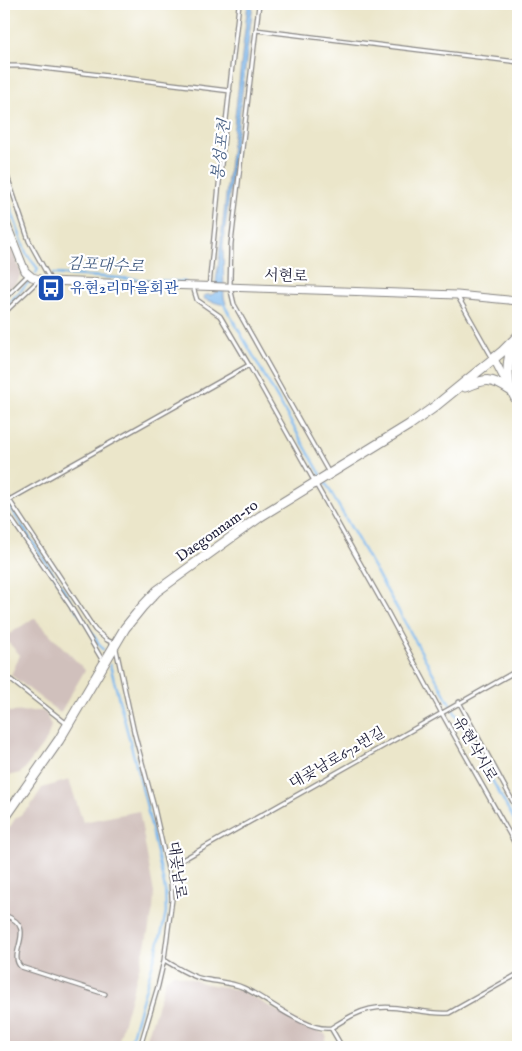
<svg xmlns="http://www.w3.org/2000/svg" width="522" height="1051" font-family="'IM FELL English','Noto Serif KR',serif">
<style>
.industrial{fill:#d0c0bc}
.water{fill:#7ab7ed;stroke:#4e6c94}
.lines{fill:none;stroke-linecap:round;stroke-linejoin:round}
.stream{stroke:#7ab7ed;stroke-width:2.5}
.service-casing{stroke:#868482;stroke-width:5.5}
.minor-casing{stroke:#868482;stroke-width:9}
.tertiary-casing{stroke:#868482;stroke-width:11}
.service{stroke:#fff;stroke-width:3}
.minor{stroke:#fff;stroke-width:7}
.tertiary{stroke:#fff;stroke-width:9}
.labels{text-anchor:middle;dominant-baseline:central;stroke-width:4.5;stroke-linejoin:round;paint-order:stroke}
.street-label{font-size:15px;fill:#22223b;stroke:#fff}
.transit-label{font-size:15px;fill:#164399;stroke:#fff;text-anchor:start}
.water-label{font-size:16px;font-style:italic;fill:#455e82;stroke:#fff}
</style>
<rect width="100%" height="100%" fill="#fff"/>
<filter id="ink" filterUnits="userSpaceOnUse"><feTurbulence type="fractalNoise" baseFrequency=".02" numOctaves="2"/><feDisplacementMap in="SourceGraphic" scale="10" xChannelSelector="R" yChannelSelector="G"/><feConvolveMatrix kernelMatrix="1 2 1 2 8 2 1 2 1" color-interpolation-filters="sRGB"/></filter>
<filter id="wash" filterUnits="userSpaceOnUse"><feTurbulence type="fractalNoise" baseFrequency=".0096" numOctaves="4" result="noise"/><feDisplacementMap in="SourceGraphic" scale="20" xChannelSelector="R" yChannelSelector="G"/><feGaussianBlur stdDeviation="1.12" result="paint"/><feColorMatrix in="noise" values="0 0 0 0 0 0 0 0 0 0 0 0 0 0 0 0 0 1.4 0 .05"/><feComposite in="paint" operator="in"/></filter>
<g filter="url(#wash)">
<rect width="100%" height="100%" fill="#ebe6ca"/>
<!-- industrial -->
<path class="industrial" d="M4,249H11L15,256L21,273L18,281L5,292Z
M34,618L85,670L60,713L11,675L20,655L6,640L5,637Z
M41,711L46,713L51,726L47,739L24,770L20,773L4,777V712Z
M69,780L83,822L139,811L154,893L153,910L144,950L117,1047H4V836L15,819L30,807L42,788Z
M173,973L203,983L240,990L299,1023L325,1034L327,1037L325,1041L320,1047H144L166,979Z"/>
<!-- water -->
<path class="water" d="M248,4H253L223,245L224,297L226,304H220L204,299L205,295H211L216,292C215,277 220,263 220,248Z"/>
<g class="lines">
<!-- stream -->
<path class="stream" d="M4,189L26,253L38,269L36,273
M53,274L185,282
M222,301L407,626L518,827
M4,308L29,282
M4,498L103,650
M110,665L146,803L165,889L166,912L162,931L129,1047"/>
</g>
</g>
<g filter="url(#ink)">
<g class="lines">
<!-- service casing -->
<g class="service-casing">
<path id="service" d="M259,4L231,244L230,287L234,304L329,473
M256,30L518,62
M4,66H24L76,72L230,91
M4,167L29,241L51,281
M4,246H14
M193,287L197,300L220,316L249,365L387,611L441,712L518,849
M209,287L219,184L239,4
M458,297L493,359
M4,299L28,275
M4,313L40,279
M4,492L95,630L107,640L115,644L134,732L154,807L171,883L172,900L164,960C177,967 188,976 203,979C217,982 231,982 244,988C267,999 307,1032 331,1028L342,1047
M9,500L249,365
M4,508L71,607L104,663
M11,680L67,724
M459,702L518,811
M168,868L518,670
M4,915C40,927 6,953 21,967L105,994
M331,1028C344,1020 356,1012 370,1009C396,1003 423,1015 449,1013L518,974
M140,1047L158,986L164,960"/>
</g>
<!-- minor casing -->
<g class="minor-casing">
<path id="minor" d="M4,218L25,271L32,277L47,281L457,295L518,301
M494,359L518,405"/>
</g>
<!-- tertiary casing -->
<g class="tertiary-casing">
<path id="tertiary" d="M465,387C486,378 491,378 510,390
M510,390C507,373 507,360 513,344
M4,819L59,740L125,628L142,607L157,591L261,516L409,425L433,408L503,351L518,336"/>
</g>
<!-- service -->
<use href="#service" class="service"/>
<!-- minor -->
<use href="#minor" class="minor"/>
<!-- tertiary -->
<use href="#tertiary" class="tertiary"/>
</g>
</g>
<!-- icons -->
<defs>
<g id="bus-square" transform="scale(1.4375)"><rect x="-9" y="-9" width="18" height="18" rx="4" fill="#1a4fb4" stroke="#fff"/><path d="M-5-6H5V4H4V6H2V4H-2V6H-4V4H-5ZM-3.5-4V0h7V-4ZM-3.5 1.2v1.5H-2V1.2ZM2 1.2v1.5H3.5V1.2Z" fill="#fff"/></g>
</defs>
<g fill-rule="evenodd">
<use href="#bus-square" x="51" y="288"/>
</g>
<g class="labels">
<!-- street labels -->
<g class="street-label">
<text transform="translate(286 276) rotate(2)">서현로</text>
<text transform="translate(217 531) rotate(-35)">Daegonnam-ro</text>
<text transform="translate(475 749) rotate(60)">유현삭시로</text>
<text transform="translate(337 758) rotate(-30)">대곶남로672번길</text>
<text transform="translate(177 870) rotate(82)">대곶남로</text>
</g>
<!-- transit labels -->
<g class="transit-label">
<text x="70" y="288">유현2리마을회관</text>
</g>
<!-- water labels -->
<g class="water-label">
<text transform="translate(222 150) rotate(-83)">봉성포천</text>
<text transform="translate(105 266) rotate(3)">김포대수로</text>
</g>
</g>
<!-- margin -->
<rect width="522" height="1051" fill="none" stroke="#fff" stroke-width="20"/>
</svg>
